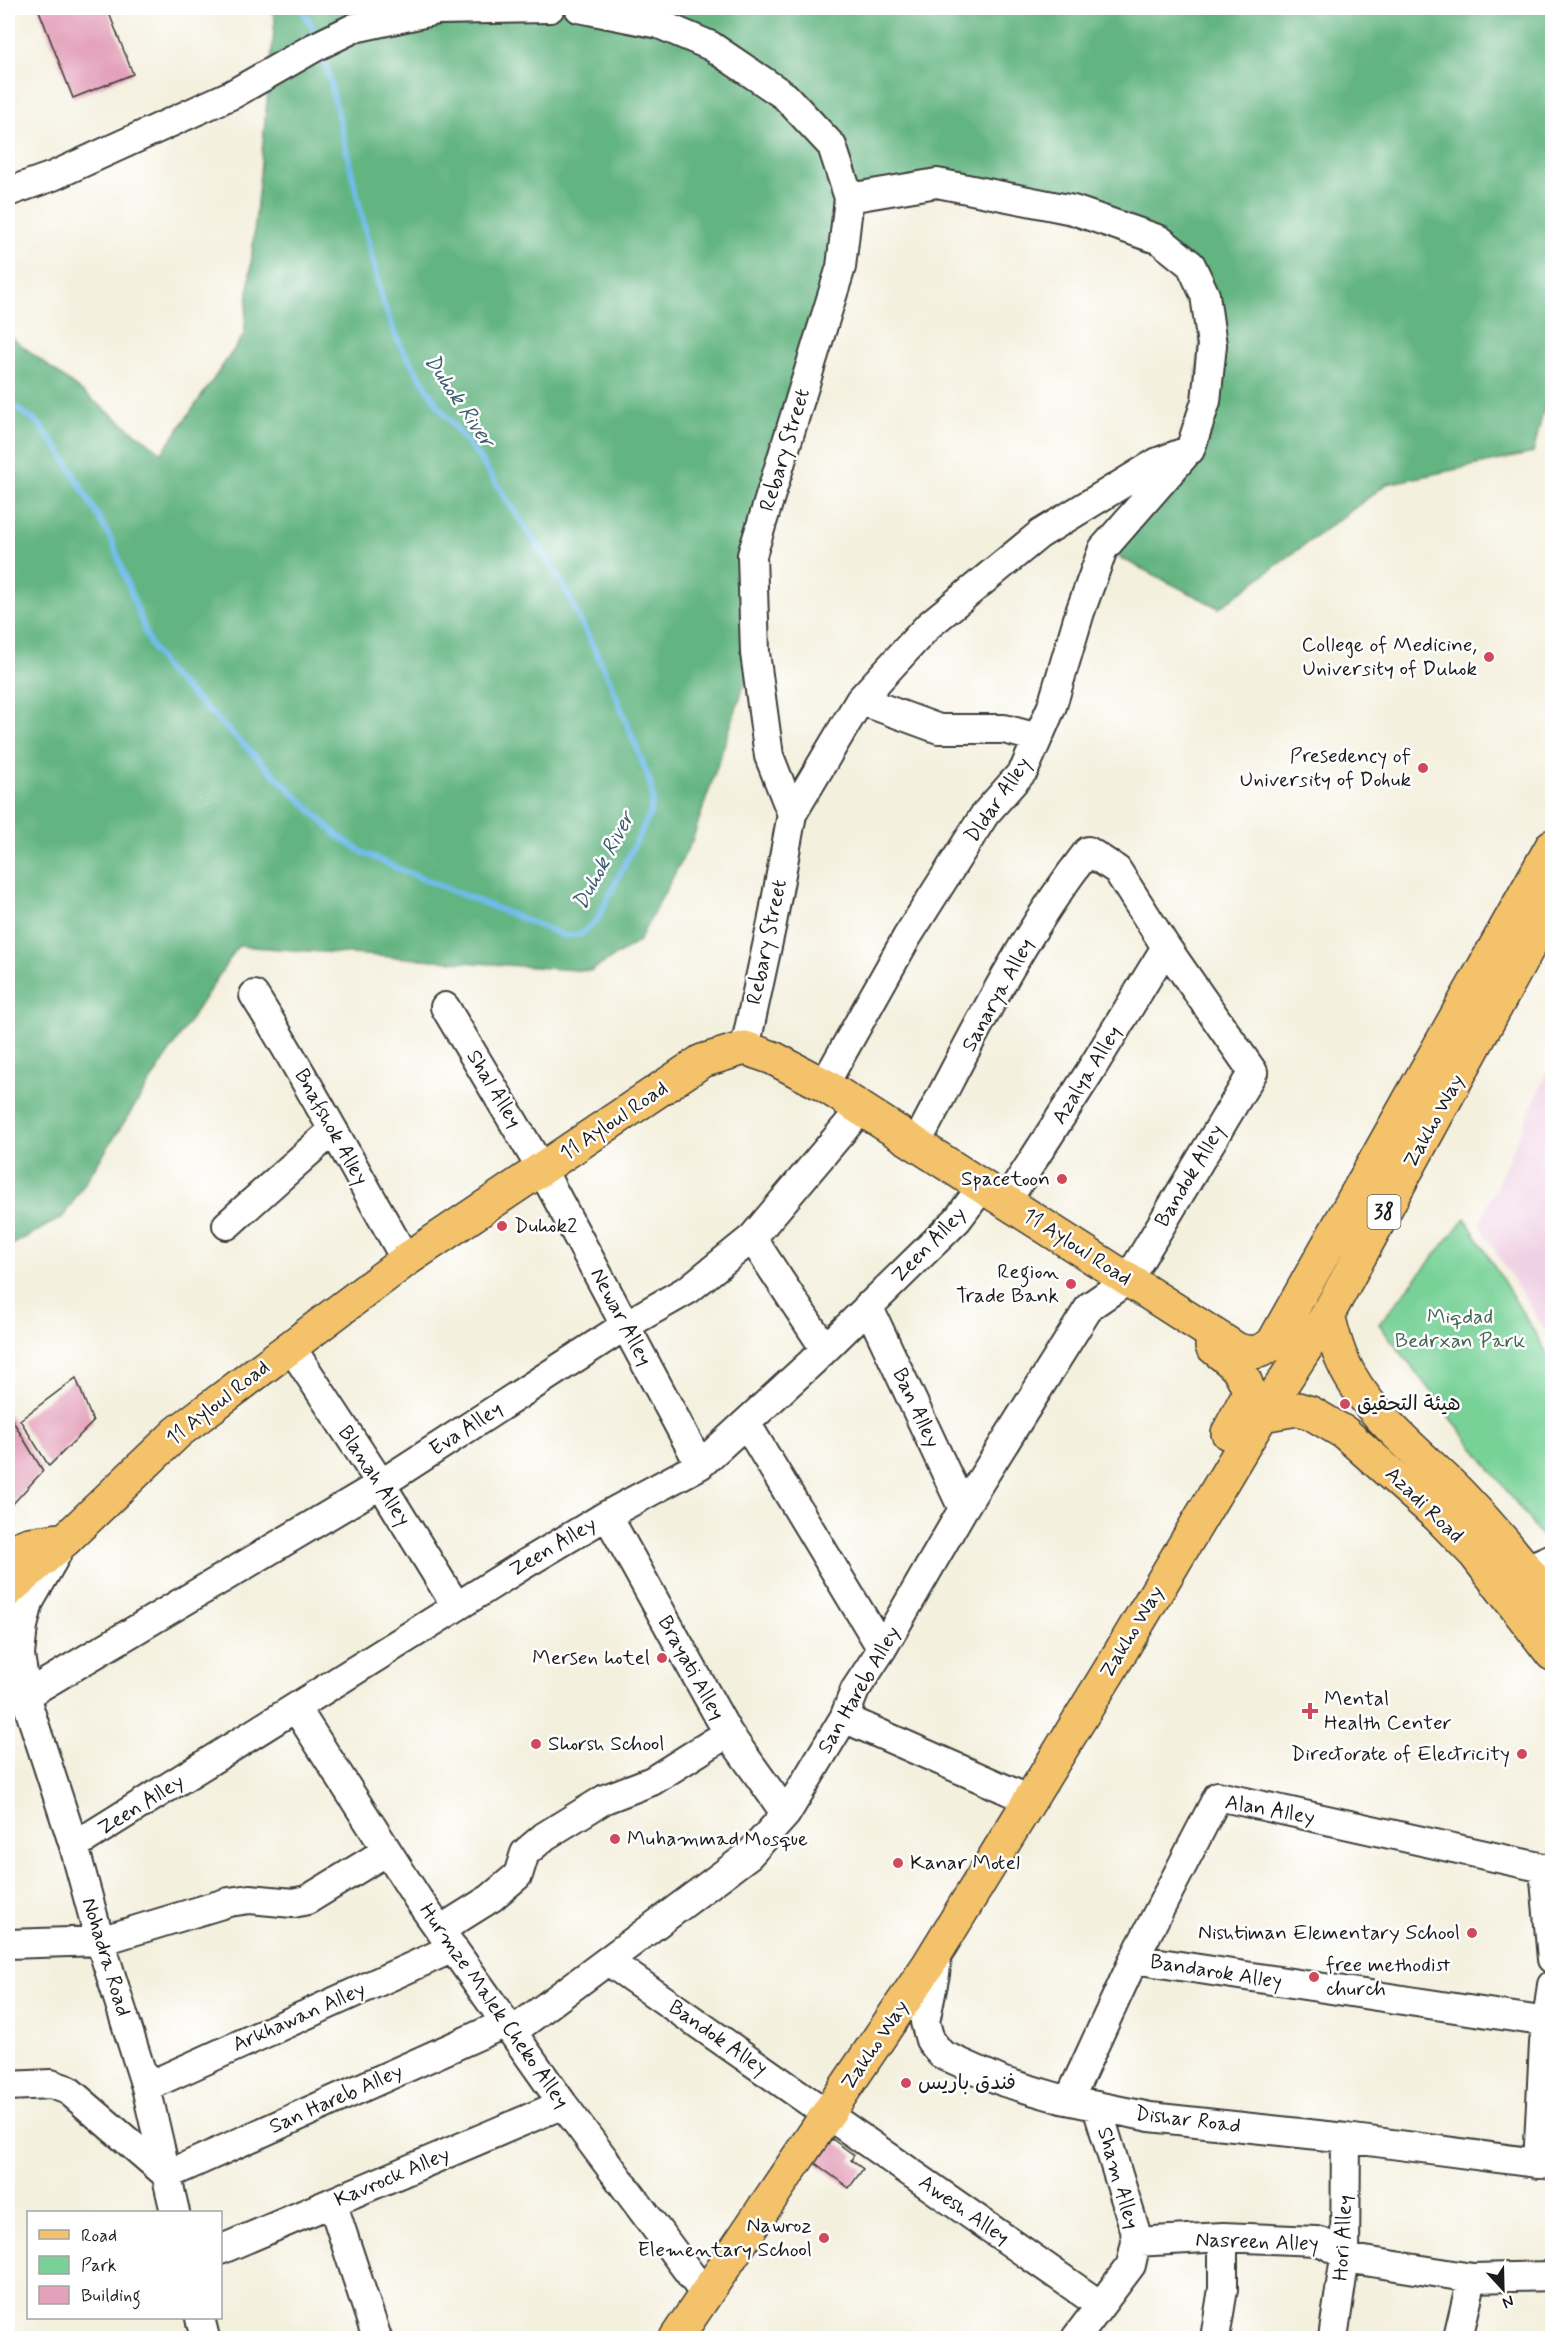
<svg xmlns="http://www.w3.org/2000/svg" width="1560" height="2346" font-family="Mynerve,'Playpen Sans Arabic',sans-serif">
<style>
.built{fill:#f0d0e4}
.green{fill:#78d298;stroke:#4a775a;stroke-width:1.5}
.forest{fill:#62b480;stroke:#3f684e;stroke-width:1.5}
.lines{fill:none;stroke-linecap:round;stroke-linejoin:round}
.stream{stroke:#6fbce9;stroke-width:6}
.building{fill:#e3a1ba}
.minor-casing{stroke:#3c3c39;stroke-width:32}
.major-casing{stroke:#3c3c39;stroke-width:36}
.highway-casing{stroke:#3c3c39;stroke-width:36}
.minor{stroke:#fff;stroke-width:28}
.major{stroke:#f3c26a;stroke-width:33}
.highway{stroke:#f3c26a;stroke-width:33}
.poi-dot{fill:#d1495b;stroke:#fff;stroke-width:2}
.labels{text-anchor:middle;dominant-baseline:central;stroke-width:5;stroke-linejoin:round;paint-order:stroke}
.shield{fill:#fff;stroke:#606060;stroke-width:1.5}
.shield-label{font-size:20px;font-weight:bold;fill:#1c1c1c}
.street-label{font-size:21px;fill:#1c1c1c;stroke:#fff}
.poi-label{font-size:21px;fill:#1c1c1c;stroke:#fff;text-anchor:end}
.park-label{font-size:21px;fill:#41654e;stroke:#fff}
.water-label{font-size:22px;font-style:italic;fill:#3d5c6e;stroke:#fff}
</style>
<rect width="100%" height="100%" fill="#fff"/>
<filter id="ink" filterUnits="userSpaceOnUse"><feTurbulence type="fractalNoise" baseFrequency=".0167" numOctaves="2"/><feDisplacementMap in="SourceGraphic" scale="12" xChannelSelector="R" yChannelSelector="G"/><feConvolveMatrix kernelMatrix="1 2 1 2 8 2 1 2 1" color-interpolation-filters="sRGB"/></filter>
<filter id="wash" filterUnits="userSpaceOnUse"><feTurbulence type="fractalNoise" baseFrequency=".008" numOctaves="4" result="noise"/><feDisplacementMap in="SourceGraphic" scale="24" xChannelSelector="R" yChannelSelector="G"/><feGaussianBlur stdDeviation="1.35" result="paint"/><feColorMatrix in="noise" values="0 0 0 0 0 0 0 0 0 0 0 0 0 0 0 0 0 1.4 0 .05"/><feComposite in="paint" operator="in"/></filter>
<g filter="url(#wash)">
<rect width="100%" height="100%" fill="#f4f0de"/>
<!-- built -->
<path class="built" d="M1552,1061V1341L1479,1225Z"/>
<!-- green -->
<path class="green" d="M1465,1218L1552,1361V1539L1546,1542L1379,1324Z"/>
<!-- forest -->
<path class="forest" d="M271,8H1552V376L1533,453L1387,484L1219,608L1103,549L1190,450L1205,295L1160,240L937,183L849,198L752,555L755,653L692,841L638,942L591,971L238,946L63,1217L8,1247V335L162,453L244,335L275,20Z"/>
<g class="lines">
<!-- stream -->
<path class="stream" d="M301,8L316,33
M8,402L38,423L63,455L112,541L150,644L166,670L338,836L364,853L399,869L565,936L581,934L597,920L650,814L653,798L649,779L610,681L562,583L482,462L438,405L400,345L382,300L325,60"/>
</g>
<g id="blocks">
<!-- building -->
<path class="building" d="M38,8H107L133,74L73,98Z
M76,1378L93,1422L49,1466L20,1420Z
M8,1413L43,1471L8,1509Z
M832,2139L854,2155L851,2160L863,2169L849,2188L815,2163Z"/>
</g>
</g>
<g filter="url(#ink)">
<use href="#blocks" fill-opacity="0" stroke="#3c3c39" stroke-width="1.5"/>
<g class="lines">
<!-- minor casing -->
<g class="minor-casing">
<path id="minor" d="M579,8L659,24L711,46L785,96L832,146L849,198L841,267L752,555L755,653L769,756L792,814L772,923L745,1048
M8,192L53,176L233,94L315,47L354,28L437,10L550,8
M860,700L939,729H1004L1038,738
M792,814L860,700L929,625L1040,534L1158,462L1190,450L1206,401L1212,345L1205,295L1191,265L1160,240L1073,210L937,183L849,198
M254,995C308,1081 356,1172 406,1260
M445,1007L542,1170L700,1465
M824,1085L907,937L985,814L1024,770L1052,706L1080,612L1103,549L1184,456
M1006,1202L1089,1073L1166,947
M227,1225L332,1131
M752,1238L825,1349
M868,1306L963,1509
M291,1347L381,1484L456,1606
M746,1423L882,1649
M607,1515L728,1733L786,1814
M57,1553L29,1602L23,1626L20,1655L28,1705L74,1846L100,1941L146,2087L175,2212
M1527,1569L1552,1558
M26,1695L381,1484L626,1325L689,1289L752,1238L861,1109
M296,1708L418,1899L563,2104L705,2294
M844,1718L1030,1800
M74,1846L520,1567L607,1515L700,1465L812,1362L957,1220L982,1187
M440,1930L491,1898L518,1875L525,1853L545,1836L605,1799L652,1781L728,1733
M8,1944L100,1941L229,1902L250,1899L293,1903L307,1900L387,1851
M938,1950L935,1974L925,2022L930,2040L941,2054L1004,2082L1062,2099L1150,2117L1346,2138L1552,2165
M1134,1959L1547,2022
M608,1961L1100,2305
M512,2032L749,1855L786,1814L844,1718L855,1690L882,1649L963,1509L1090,1306L1128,1280L1253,1072L1166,947L1117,870L1088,851C1018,940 969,1045 916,1144
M8,2086L51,2084L68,2090L167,2175L506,2023
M146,2087L453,1948
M1069,2100L1134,1959L1218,1796L1544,1868L1552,1959
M1538,2164L1544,2043L1552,1985
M332,2202L377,2338
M1136,2242L1223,2237L1317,2241C1331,2244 1339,2255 1352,2259L1472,2278L1552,2276
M220,2250L563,2104
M200,2318L205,2338
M1076,2338L1131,2265L1136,2242L1135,2230L1097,2107
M1215,2338L1223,2289V2237
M1333,2338L1345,2257L1346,2138
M1458,2338L1472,2278"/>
</g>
<!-- major casing -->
<g class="major-casing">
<path id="major" d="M1328,1314C1332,1331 1336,1347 1343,1362C1366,1414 1422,1455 1461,1495C1494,1529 1524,1565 1552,1603
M1262,1415L1298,1409L1311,1413L1345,1433L1438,1516L1475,1554L1552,1654
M8,1552L29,1544L66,1539"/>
</g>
<!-- highway casing -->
<g class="highway-casing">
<path id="highway" d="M1212,1346C1231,1363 1242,1366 1249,1393L1228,1433
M8,1590L66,1539L178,1432L406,1260L702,1061L745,1048L773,1058L824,1085L1236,1349C1250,1355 1261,1353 1273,1343L1552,846
M676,2338L929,1964L1108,1673L1262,1415L1328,1314L1552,904"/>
</g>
<!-- minor -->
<use href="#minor" class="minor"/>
<!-- major -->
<use href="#major" class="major"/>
<!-- highway -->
<use href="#highway" class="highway"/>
</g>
</g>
<!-- markers -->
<g class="poi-dot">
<circle cx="1489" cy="657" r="6"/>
<circle cx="1423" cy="768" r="6"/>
<circle cx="1062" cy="1179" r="6"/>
<circle cx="502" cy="1226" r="6"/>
<circle cx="1071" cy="1284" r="6"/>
<circle cx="1345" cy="1404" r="6"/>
<circle cx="662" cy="1658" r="6"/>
<path d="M1307 1702h6v6h6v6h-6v6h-6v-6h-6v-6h6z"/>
<circle cx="536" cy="1744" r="6"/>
<circle cx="1522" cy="1754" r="6"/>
<circle cx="615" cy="1839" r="6"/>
<circle cx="898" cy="1863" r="6"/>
<circle cx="1472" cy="1933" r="6"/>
<circle cx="1314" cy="1977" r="6"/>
<circle cx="906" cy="2083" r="6"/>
<circle cx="824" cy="2238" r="6"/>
</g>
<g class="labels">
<!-- shield labels -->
<rect class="shield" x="1367.5" y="1195" width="33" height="34" rx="4.5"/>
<g class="shield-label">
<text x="1384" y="1212">38</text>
</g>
<!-- street labels -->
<g class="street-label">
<text transform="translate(785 450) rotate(-73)">Rebary Street</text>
<text transform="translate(998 800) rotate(-55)">Dldar Alley</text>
<text transform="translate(767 942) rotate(-78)">Rebary Street</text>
<text transform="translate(998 995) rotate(-61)">Sanarya Alley</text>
<text transform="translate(1087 1075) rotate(-58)">Azalya Alley</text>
<text transform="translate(494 1089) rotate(59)">Shal Alley</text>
<text transform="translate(614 1121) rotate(-34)">11 Ayloul Road</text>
<text transform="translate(1434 1121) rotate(-61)">Zakho Way</text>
<text transform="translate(331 1127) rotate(61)">Bnafshok Alley</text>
<text transform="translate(1190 1176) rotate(-59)">Bandok Alley</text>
<text transform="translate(929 1245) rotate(-46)">Zeen Alley</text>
<text transform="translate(1077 1247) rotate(33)">11 Ayloul Road</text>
<text transform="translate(621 1317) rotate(62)">Newar Alley</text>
<text transform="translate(218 1403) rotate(-38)">11 Ayloul Road</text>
<text transform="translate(916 1408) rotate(65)">Ban Alley</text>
<text transform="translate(466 1429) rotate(-33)">Eva Alley</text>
<text transform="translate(374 1476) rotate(57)">Blanah Alley</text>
<text transform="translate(1424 1505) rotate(44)">Azadi Road</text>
<text transform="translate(553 1547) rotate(-31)">Zeen Alley</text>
<text transform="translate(1132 1632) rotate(-59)">Zakho Way</text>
<text transform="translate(691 1668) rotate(61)">Brayati Alley</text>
<text transform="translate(859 1690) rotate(-60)">San Hareb Alley</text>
<text transform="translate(141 1805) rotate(-32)">Zeen Alley</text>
<text transform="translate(1270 1810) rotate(10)">Alan Alley</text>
<text transform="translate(106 1957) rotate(73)">Nohadra Road</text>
<text transform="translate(1216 1972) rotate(9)">Bandarok Alley</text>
<text transform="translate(494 2006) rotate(55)">Hurmze Malek Cheko Alley</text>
<text transform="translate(299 2017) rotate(-24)">Arkhawan Alley</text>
<text transform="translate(718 2038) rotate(35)">Bandok Alley</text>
<text transform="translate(875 2045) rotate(-56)">Zakho Way</text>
<text transform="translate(336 2099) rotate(-24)">San Hareb Alley</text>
<text transform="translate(1188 2120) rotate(7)">Dishar Road</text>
<text transform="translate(392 2177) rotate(-23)">Kavrock Alley</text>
<text transform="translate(1118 2178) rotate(74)">Sham Alley</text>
<text transform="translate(964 2210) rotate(35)">Awesh Alley</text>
<text transform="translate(1343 2238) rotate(-87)">Hori Alley</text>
<text transform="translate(1257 2242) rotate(2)">Nasreen Alley</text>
</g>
<!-- poi labels -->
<g class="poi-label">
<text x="1477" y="645">College of Medicine,<tspan x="1477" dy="24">University of Duhok</tspan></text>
<text x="1411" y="756">Presedency of<tspan x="1411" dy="24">University of Dohuk</tspan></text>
<text x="1050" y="1179">Spacetoon</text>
<text x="514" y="1226" text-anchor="start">Duhok2</text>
<text x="1059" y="1272">Region<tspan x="1059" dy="24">Trade Bank</tspan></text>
<text x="1357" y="1404" text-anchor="start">هيئة التحقيق</text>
<text x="650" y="1658">Mersen hotel</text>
<text x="1324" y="1699" text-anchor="start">Mental<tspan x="1324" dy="24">Health Center</tspan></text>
<text x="548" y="1744" text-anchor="start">Shorsh School</text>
<text x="1510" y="1754">Directorate of Electricity</text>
<text x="627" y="1839" text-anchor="start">Muhammad Mosque</text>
<text x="910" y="1863" text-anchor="start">Kanar Motel</text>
<text x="1460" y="1933">Nishtiman Elementary School</text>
<text x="1326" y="1965" text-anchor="start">free methodist<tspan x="1326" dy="24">church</tspan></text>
<text x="918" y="2083" text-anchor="start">فندق باريس</text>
<text x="812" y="2226">Nawroz<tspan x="812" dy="24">Elementary School</tspan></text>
</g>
<!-- park labels -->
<g class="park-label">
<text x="1460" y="1317">Miqdad<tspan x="1460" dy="24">Bedrxan Park</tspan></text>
</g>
<!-- water labels -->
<g class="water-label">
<text transform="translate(459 401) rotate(56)">Duhok River</text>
<text transform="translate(604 861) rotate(-62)">Duhok River</text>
</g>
</g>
<!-- margin -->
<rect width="1560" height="2346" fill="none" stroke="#fff" stroke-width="30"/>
<!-- legend -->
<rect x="27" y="2211" width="195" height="108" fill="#ffffff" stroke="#a4a4a4" stroke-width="1.5"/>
<rect x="39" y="2230" width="30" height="9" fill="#f3c26a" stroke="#a4a4a4" stroke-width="1.5"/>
<text x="81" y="2241" font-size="18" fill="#1c1c1c">Road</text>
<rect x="39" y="2256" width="30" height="18" fill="#78d298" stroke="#a4a4a4" stroke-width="1.5"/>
<text x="81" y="2271" font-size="18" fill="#1c1c1c">Park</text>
<rect x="39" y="2286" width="30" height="18" fill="#e3a1ba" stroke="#a4a4a4" stroke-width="1.5"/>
<text x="81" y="2301" font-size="18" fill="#1c1c1c">Building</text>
<!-- north arrow -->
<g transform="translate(1503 2289) rotate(158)" stroke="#ffffff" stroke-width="4.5" paint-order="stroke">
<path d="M0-4.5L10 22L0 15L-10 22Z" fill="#1c1c1c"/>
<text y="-9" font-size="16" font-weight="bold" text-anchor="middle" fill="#1c1c1c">N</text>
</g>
</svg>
